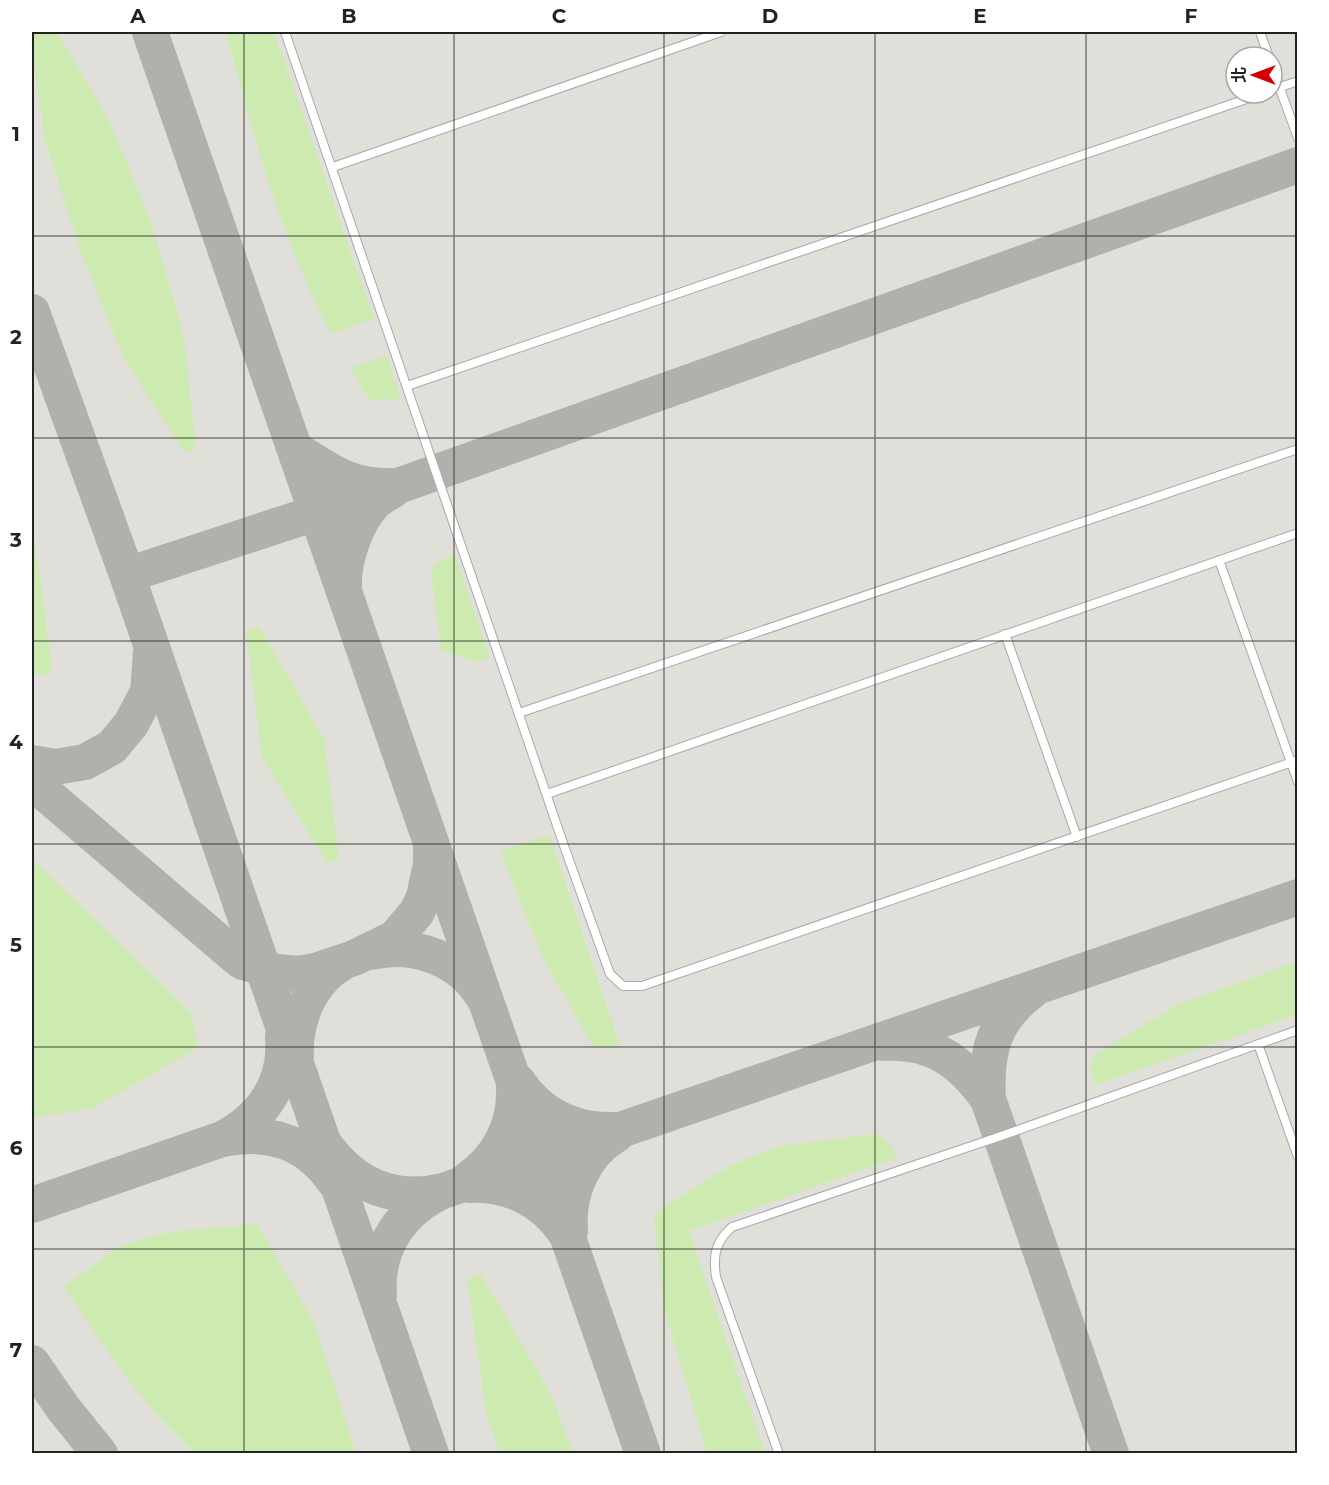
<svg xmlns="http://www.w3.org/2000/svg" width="1329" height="1485" font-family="Montserrat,'Noto Sans TC',sans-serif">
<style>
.airport{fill:#e1dfda;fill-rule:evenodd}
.grass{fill:#cdebb0}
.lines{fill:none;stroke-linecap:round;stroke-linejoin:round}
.taxiway{stroke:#b1b0ac;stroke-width:36}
.service-casing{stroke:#a9a9a9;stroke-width:10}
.service{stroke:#fff;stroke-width:8}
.grid{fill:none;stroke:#222;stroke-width:1.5;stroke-opacity:0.55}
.neatline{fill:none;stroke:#222;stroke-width:2}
.grid-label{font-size:20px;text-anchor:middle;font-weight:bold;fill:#222}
</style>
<rect width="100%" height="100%" fill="#f2efe9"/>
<!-- airport -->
<path class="airport" d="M32,32H1297V1453H32ZM1236,57H1272V93H1236Z"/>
<!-- grass -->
<path class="grass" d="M32,32H57L110,122L153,228L184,337L196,449L185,453L124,359L81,252L45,141L32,52Z
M226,32H274L374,319L331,334C281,239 253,135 226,32Z
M387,355L401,399C365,403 367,400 351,368Z
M32,528L36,549L52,667L49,675H38L32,672Z
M454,553L490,658L477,662L441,651L431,572L435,564Z
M259,626L324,739L339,859L327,863L262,757L246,631Z
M549,835L620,1045L607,1048L592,1045L542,956L500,851Z
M32,858L192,1014L198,1048L93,1108L32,1118Z
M1297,961V1015L1095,1085L1090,1065L1096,1054L1175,1006Z
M877,1134L889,1143L897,1158L689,1231L765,1453H707L664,1309L654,1217L661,1208L733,1164L780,1146Z
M257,1224L314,1322L356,1453H196C142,1406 103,1346 64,1286L122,1245L169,1232Z
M481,1274L552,1396L573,1453H500L487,1418L467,1279Z"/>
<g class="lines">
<!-- taxiway -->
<path class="taxiway" d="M150,32L643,1454
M32,312L127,575L431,1454
M295,449C329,470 348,487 390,486
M127,575L398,486L1298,165
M344,586C343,560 356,522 374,503C379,498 387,494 393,490
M32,763L55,767L85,762L112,747L131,724L148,692L151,652
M32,782L235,956L243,962L277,972L298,974L315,971L354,958L395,938L417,912L424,897L431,864V847
M371,952C413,942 459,958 482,995
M1033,990C994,1019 985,1051 988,1099L1111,1454
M884,1043C932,1040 961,1061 988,1099
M296,1057C294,1021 310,981 342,963
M518,1082C540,1115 574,1131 614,1130
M222,1139C268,1130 306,1141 334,1181
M328,1149C357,1187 397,1202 443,1191
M467,1180C498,1159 516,1125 514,1087
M470,1185C508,1183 543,1200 564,1231
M32,1205L222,1139C262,1119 287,1083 283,1037
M570,1231C567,1194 583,1154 616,1135
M379,1295C375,1248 402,1209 443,1191L1298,897
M32,1363L63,1408L100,1454"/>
<!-- service casing -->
<g class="service-casing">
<path id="service" d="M285,32L563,843L610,974L623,986H642L1298,760
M1260,32L1269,57
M1272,67L1298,138
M1272,90L1298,81
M333,167L721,32
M407,386L1264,93
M1219,560L1298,782
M1005,634L1077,837
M519,713L1298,449
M547,794L1298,533
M1258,1044L1298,1157
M779,1454L716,1277C713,1255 715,1242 732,1227L1001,1136L1298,1030"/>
</g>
<!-- service -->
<use href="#service" class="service"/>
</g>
<!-- grid -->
<path class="grid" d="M244,32V1454M454,32V1454M664,32V1454M875,32V1454M1086,32V1454M32,236H1298M32,438H1298M32,641H1298M32,844H1298M32,1047H1298M32,1249H1298"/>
<!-- border -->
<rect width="1329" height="1485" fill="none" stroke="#ffffff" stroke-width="66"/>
<!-- north arrow -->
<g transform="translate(1254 75) rotate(270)"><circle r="28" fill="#ffffff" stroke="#a7a7a7" stroke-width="1.5"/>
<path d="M0-4.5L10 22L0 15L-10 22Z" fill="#d40000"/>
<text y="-9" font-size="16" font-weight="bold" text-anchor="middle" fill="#222222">北</text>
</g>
<rect x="33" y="33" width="1263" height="1419" class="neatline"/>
<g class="grid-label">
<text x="138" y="23">A</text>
<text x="349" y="23">B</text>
<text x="559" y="23">C</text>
<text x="770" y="23">D</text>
<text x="980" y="23">E</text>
<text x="1191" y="23">F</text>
<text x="16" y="141">1</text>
<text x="16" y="344">2</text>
<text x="16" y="547">3</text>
<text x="16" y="749">4</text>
<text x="16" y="952">5</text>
<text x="16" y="1155">6</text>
<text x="16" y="1357">7</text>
</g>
</svg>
